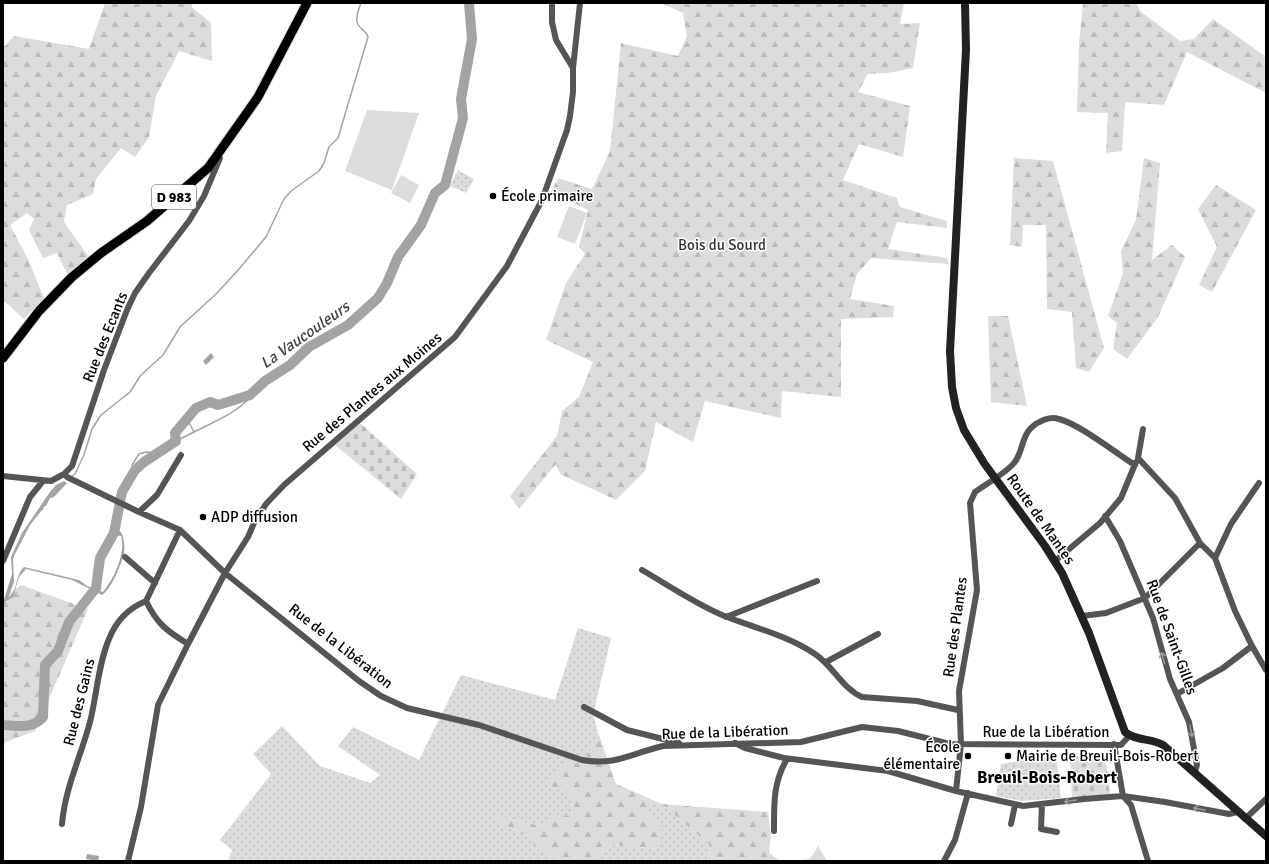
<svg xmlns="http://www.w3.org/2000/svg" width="1269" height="864" font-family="Signika,sans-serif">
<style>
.green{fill:url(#green-dots)}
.forest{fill:url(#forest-firs)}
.cemetery{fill:url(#cemetery-stones)}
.pitch{fill:#dcdcdc}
.water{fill:#a3a3a3}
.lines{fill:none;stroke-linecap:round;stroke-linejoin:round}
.stream{stroke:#a3a3a3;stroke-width:1.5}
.river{stroke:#a3a3a3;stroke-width:10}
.primary-casing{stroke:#dbdbdb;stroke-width:11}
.street{stroke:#555;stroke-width:6}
.secondary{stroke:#222;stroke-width:8}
.primary{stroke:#000;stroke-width:9}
.oneway{stroke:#999}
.poi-dot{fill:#000;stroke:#fff;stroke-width:1.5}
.labels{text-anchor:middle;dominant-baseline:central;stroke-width:3;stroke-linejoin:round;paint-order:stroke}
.shield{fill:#fff;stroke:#4c4c4c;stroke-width:1}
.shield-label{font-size:14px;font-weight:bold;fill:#000}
.poi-label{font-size:15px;fill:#000;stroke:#fff;text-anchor:start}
.park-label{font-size:15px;fill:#333;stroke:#fff}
.street-label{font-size:15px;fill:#000;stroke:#fff}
.water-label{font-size:16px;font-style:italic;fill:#444;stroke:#fff}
.quarter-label{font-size:17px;font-weight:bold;fill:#000;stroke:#fff}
</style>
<defs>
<pattern id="green-dots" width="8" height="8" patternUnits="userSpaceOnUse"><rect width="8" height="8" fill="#dcdcdc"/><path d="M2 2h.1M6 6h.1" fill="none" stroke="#bbb" stroke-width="1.8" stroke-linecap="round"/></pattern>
<pattern id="forest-firs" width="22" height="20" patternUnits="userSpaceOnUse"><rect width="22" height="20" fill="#dcdcdc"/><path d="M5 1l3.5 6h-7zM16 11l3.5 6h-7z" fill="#bbb"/></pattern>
<pattern id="cemetery-stones" width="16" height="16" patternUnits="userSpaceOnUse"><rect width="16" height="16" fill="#dcdcdc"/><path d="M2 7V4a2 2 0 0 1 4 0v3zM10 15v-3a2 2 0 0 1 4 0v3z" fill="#bbb"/></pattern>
</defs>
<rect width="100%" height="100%" fill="#fff"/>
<!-- green -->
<path class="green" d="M458,170L474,179L466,193L450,186Z
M578,628L611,638L593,715L598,732L583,766L566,761L545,784L572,795L571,816L543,826L497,817L496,821L532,838L535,849L554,856V861H228L232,850L220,840L271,774L253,754L282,726L320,766L370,783L380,775L338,746L353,727L419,760L461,675L555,700Z
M1056,755L1061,798L1022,801L996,796L1001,764Z
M662,804L711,846L707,861H597V858L613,845L659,849L647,806Z"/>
<!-- forest -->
<path class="forest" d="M105,3H192V7L211,23L212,61L179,51L156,96L149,137L135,157L121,148L96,179L93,194L67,205L64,222L89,257L67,274L57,253L43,258L29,230L34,219L27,213L10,225L28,259L44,298L24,319L3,300V48L14,36L89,49Z
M661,3H904L900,24L920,23L913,68L889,73L868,74L858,92L910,106L903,157L859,144L843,180L897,198L900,207L947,221V228L897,222L888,249L947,258L949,264L871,258L857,274L850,299L894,306L893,317L841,319V397L782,391L781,418L705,401L693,442L656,422L645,471L616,500L560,474L556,464L519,509L510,496L557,436L562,411L579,397L593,362L546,340L566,283L585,254L579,247L588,210L551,192L558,178L592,189L610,151L621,43L678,56L687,36L683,13Z
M1083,3H1136L1140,11L1180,41L1194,39L1213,19L1266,57V93L1187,52L1164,105L1125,102L1122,151L1106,153L1108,113L1077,112L1079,43Z
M1014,158L1053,161L1104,348L1089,372L1076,368L1072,312L1047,309L1046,225H1023L1022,247L1010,245Z
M1144,158L1160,163L1152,260L1172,245L1185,257L1158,317L1127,359L1113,349L1117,323L1108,316L1123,273L1121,251L1136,220Z
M1216,185L1256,210L1212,292L1199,285L1217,247L1198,209Z
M988,316H1008L1027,406L991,402Z
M21,585L88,609L35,731L3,743V598Z
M598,732L616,784L662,804L768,812L771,834L769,853L780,861H707L711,846L662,804L648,806L650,818L663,823L659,849L613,845L597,858V861H554V856L535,849L532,838L496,821L497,817L543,826L552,814L571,816L572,795L545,784L566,760L583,765Z
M818,846L827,861H802L811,858Z"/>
<!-- cemetery -->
<path class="cemetery" d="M360,423L417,474L401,499L335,445Z
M1105,753L1110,794L1072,798L1070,761L1072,757Z"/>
<!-- pitch -->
<path class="pitch" d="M367,110L419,113L392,190L345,171Z
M401,175L419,185L410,203L391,193Z
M569,206L587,213L575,244L557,237Z
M1038,771L1040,793L1030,794L1028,772Z"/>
<!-- water -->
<path class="water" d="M211,353L214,357L206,365L203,361Z
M64,481L67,483L54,497L50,498L46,506H45L43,508L44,509L42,510L30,525L15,554L13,559L14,582L8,598C18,592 15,575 24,567L79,580L87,586L103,592C114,579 126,553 121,536L116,535L118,529L122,534C124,540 125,546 124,553C122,563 111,590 102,595L72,580L26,569L19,577L13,597L3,603L12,574L11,557L22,533L50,492L56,485Z
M87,854L99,856L98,861L86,859Z"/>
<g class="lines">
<!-- stream -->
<path class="stream" d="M194,432C217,420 241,412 256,390
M176,441L194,432L187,419
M133,474L132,465L139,454L146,452L155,453
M71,477L75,474L84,455L92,429L101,415L130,392L141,375L163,355L180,327L217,293L239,269L266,237L284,199L291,191L319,171L324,163L329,147L338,138L368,37C366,30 358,28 357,22C356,17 359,8 361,3
M115,530L119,533"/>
<!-- river -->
<path class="river" d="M3,725C17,726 33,729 43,717L45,665L58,651L69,622L96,588L100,558L114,533L122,492L135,470L144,462L176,441L175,433L196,408L210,402L218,405L250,395L265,381L290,365L309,347L348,325L378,298L387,283L398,257L421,225L435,193L445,185L463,118L461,99L472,39L469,3"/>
<!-- primary casing -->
<g class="primary-casing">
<path id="primary" d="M3,358L39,311L72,277L101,253L147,221L208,168L258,97L307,3"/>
</g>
<!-- street -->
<path class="street" d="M573,68L580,3
M1143,429L1138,458L1175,498L1200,543L1215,558L1235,611L1252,646L1266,670
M64,474L72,466L104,370L127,310L135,293L149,273L189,221L204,196L220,158L217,155
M3,476L51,481L64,474L67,477L139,512L180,530L225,573L359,681L381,696L407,708L479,725L582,760C616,766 632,753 663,746L801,742L862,727L898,731L950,744L1121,745L1130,735
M139,512L157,495L181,455
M1105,516L1120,541L1153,618L1170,679L1189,722L1197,765L1195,771
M180,530L146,601C157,624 167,631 188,644
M125,557L155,583
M1215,558L1231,524L1259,483
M3,561L30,497L43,481
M1055,561L1100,523L1121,498L1136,462
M642,570C668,585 694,603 722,615C754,628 787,635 815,654C833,666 843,689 862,697L917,701L958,710
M1082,616L1106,613L1145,598L1200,543
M726,617L817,581
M826,662L878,634
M1177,694L1223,668L1252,646
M584,707L627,730L679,743
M735,743L745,748L784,758L888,771L956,791L1023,806L1084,799L1123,796L1165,802L1229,814L1237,812
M1114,744L1123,796L1131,805L1148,861
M956,791L961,744L959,691L977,590L970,503L975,492C986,484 1006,473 1014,463C1023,453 1021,437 1031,428C1038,421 1050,416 1059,419C1079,424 1116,453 1135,465
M1042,804L1041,829L1057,832
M1245,819L1266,799
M62,824C65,788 81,756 90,722C97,694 98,665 109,639C116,621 129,608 146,601
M1011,824L1015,805
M774,831C774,805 773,782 787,759
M128,861L141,807L158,705L188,644L225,573L248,537L254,523L266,504L284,485L455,337L507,266L542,200L567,130L570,116L573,92V68L556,40L552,22V3
M944,861L955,840L968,793"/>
<!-- secondary -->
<path class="secondary" d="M965,3L966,50L950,351L952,387L956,408L964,430L984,463L1045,546L1062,573L1089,633L1125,732C1135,741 1152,738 1163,745L1266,836"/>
<!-- primary -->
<use href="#primary" class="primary"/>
</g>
<!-- one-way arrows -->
<defs><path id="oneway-shaft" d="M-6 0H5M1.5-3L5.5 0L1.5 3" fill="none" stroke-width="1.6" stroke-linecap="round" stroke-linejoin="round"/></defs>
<g class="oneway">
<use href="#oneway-shaft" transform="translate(1163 658) rotate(-107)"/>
<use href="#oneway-shaft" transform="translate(1191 731) rotate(78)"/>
<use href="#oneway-shaft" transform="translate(1070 801) rotate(172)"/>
<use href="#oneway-shaft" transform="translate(1199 809) rotate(-169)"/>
</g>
<!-- markers -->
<g class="poi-dot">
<circle cx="493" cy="196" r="4"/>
<circle cx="203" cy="517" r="4"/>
<circle cx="968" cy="756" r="4"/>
<circle cx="1008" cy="756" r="4"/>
</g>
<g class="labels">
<!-- shield labels -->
<rect class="shield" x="152" y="185" width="44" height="24" rx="3"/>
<g class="shield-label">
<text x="174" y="197">D 983</text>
</g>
<!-- poi labels -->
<g class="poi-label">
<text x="501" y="196">École primaire</text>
<text x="211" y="517">ADP diffusion</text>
<text x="960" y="747" text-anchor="end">École<tspan x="960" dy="17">élémentaire</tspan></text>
<text x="1016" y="756">Mairie de Breuil-Bois-Robert</text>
</g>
<!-- park labels -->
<g class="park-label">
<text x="722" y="245">Bois du Sourd</text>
</g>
<!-- street labels -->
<g class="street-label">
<text transform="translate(105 337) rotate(-68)">Rue des Ecants</text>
<text transform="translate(372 392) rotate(-40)">Rue des Plantes aux Moines</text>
<text transform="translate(1041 519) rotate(55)">Route de Mantes</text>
<text transform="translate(955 627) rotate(-82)">Rue des Plantes</text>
<text transform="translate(1172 637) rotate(70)">Rue de Saint-Gilles</text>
<text transform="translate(341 646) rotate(38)">Rue de la Libération</text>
<text transform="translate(79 702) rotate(-76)">Rue des Gains</text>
<text transform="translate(725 732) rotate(-2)">Rue de la Libération</text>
<text x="1046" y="732">Rue de la Libération</text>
</g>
<!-- water labels -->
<g class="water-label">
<text transform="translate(305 335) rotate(-35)">La Vaucouleurs</text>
</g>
<!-- quarter labels -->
<g class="quarter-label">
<text x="1047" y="777">Breuil-Bois-Robert</text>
</g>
</g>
<!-- border -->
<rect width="1269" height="864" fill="none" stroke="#000000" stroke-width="8"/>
</svg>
